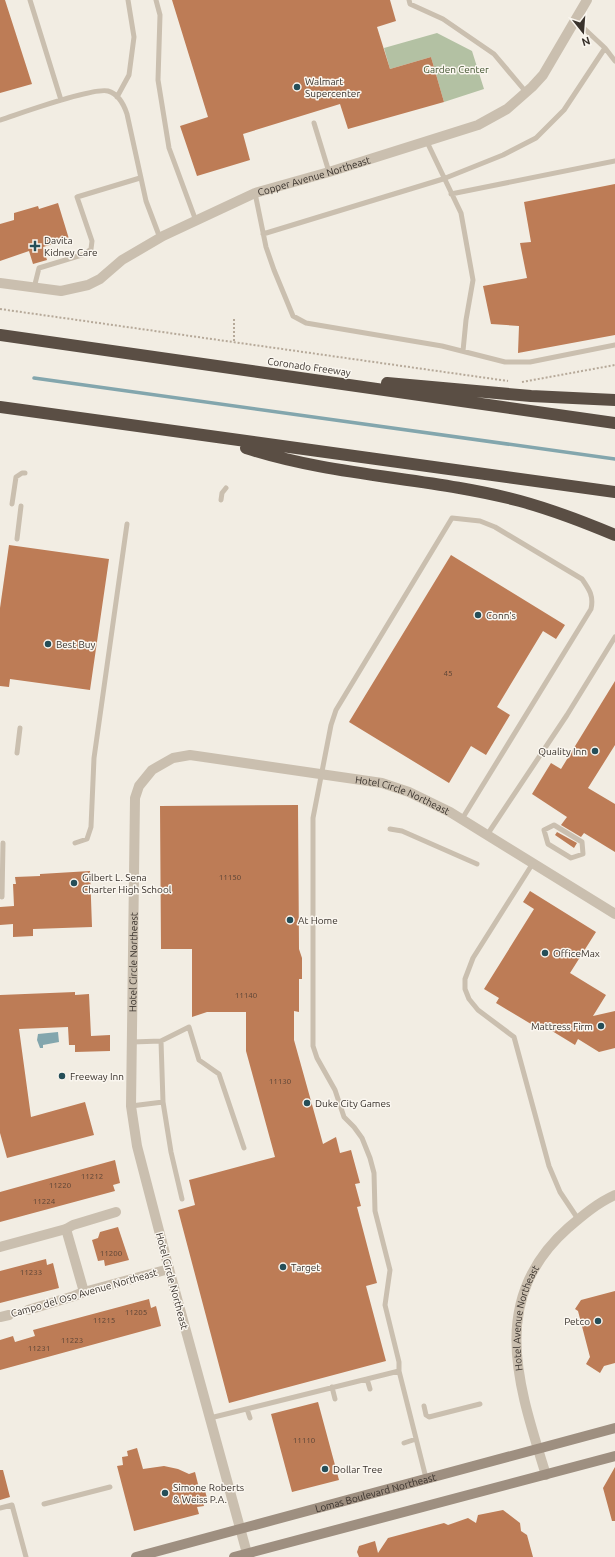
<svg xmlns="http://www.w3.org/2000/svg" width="615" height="1557" font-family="Ubuntu,sans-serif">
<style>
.green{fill:#b3c1a3}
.water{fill:#83a6ad}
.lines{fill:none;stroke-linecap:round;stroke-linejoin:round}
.stream{stroke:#83a6ad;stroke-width:3.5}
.building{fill:#bd7c56}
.path{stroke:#b6a999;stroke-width:2;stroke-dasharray:2 2;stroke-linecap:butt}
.service{stroke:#cabfaf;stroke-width:5}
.pedestrian{stroke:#cabfaf;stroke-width:7}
.minor{stroke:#cabfaf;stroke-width:10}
.tertiary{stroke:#cabfaf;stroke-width:10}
.secondary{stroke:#9e8f80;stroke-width:10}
.motorway{stroke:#5a4e44;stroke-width:12}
.poi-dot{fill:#254e58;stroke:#faf6ef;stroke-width:1.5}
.labels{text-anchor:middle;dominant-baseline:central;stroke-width:3;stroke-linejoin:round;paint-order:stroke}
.number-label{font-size:8px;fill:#5a4436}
.park-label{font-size:10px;fill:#445632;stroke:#faf6ef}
.poi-label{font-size:10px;fill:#39322c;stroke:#faf6ef;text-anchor:start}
.street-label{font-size:10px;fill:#39322c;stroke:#faf6ef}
</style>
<rect width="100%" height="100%" fill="#f2ede3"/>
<!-- green -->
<path class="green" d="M437,33L472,51L484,89L444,102L431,57L390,69L384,48Z"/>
<!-- water -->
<path class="water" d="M58,1032L59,1042L43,1045V1048H40L37,1040L38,1034Z"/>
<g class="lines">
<!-- stream -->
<path class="stream" d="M34,378L615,459"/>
</g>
<!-- building -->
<path class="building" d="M0,0H5L32,84L0,93Z
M172,0H390L396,21L377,27L390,69L431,57L444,102L348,129L340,104L243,134L250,160L197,176L180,126L208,117Z
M615,184V335L518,353L519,326L491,324L483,286L527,278L520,243L531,242L524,202Z
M58,203L69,239L43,247L47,260L33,264L29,251L0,261V224L14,220V213L38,206L39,209Z
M9,545L109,559L90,690L10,679L9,687L0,686V608Z
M451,555L565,625L556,639L543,631L497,707L510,715L486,755L471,746L449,783L349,722Z
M615,681V745L588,788L615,804V852L584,833L581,837L561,825L567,817L532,794L551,763L561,769Z
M298,805L299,949L302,958V979H299V1012L294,1011V1040L323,1144L336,1137L340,1153L351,1150L360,1183L355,1184L361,1206L357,1207L377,1283L366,1286L386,1361L229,1403L178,1210L195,1205L189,1180L275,1157L246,1051V1012H207L192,1017V949H161L160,806Z
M557,832L577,843L574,848L555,835Z
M90,871L92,927L33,929V936L13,937V924L0,925V907L14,906L13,884H16L15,877L40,876V874Z
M530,891L596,932L570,973L606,995L593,1016L615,1011V1048L599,1052L578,1039L575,1045L539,1023L536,1027L496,1003L499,998L484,989L534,909L523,902Z
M75,992V995L89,994L91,1036L110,1035V1051L75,1052V1045H69L68,1027L19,1029L31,1117L85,1102L94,1135L7,1158L0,1133V995Z
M115,1160L120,1183L113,1185L115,1191L0,1222V1192Z
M118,1227L129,1260L105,1266L104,1260L98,1261L92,1240L98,1238L100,1232Z
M46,1259L47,1265L53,1263L59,1288L0,1303V1271Z
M615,1291V1363L604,1366L600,1373L586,1364L590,1357L578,1311L575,1309L581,1300Z
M149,1299L151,1308L156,1306L161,1326L0,1370V1340L13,1336L15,1342L35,1336L33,1330Z
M318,1402L339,1480L292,1492L271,1414Z
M137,1448L143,1469L164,1466L178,1469L189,1474L195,1472L199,1488L204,1487L207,1498L202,1499L204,1506L197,1507L199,1514L134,1531L117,1466L123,1465L122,1457L128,1456L127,1451Z
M615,1467V1521H612L603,1488Z
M0,1470H3L10,1497L0,1500Z
M503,1510L520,1523L521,1531L527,1535L533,1557H359L357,1552L359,1546L375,1541L378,1553L388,1538L444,1523L448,1525L468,1518L476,1523L478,1515Z"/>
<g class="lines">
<!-- path -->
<path class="path" d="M0,309L508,381
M234,319V342
M522,382L615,365"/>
<!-- service -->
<path class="service" d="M30,0L61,100
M156,0L160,15L158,80L169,148L196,221
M409,0L410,4L443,19L494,54L526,92
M575,20L605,48L615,61
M117,97L129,75L134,37L128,0
M0,120C19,114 93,87 108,91C119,94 124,105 127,114L146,201L160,238
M314,123L329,172
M427,142L461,213L473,280L466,320L463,351
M255,193L266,247L274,270L293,316L306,323L442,346L505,362H530L615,345
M451,194L615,161
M263,234L443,179L503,155L536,138L564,110L605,48
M34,288L39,268L85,254L91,249L92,241L77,197L140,178
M221,500L222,493L226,488
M12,504L16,477L22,473H25
M17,539L21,506
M17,753L20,728
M554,825L582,842L583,854L571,858L548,844L544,830Z
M390,829L402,831L477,864
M487,835L567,715L615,637
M75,843L87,839L91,827L94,758L127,524
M533,863L473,958L465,979V989L469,999L478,1010L514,1037L549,1166L560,1192L578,1219
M2,897L3,843
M161,1041L163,1102L171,1152L182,1199
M132,1042L161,1041L189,1027L199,1060L219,1074L244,1148
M131,1106L163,1102
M367,1379L370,1389
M332,1387L335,1399
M424,1406L426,1415L429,1417L480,1404
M247,1409L250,1418
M210,1418L399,1371
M404,1443L416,1439
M426,1478L399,1371V1362L385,1305L390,1270L375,1211L374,1173L370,1158L362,1138L354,1127L344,1117L335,1090L317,1058L313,1046V818L331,725L336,710L452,518L480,521L495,527L582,579C589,589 594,596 591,609L462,819
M44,1504L110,1487
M0,1508L12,1505L26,1557"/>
<!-- pedestrian -->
<path class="pedestrian" d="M9,1315L28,1310"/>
<!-- minor -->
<g class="minor">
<path id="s1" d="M0,283L61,291L88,285L100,279L122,260L163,236L255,193L329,172L478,125L507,109L532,87L543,75L587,0"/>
<path d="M66,1229L84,1292"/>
<path d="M0,1247L66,1229L73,1225L116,1212"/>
<path d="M28,1310L74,1296L84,1292L169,1269"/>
<path d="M0,1317L9,1315"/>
</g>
<!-- tertiary -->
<g class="tertiary">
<path id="s2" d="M546,1475C519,1387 487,1300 568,1228C582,1216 597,1203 615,1195"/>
<path id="s3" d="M248,1557L169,1269L137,1146L131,1106L135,798L139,786L152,770L173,758L190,755L382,783L409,792L450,812L615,914"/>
</g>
<!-- secondary -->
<g class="secondary">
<path id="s4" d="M136,1557L615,1428"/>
<path d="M234,1557L615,1456"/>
</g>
<!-- motorway -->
<path class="motorway" d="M0,335L615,423
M387,383L531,396L615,400
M0,407L615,492
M246,448C335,477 430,477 520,501C553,510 584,522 615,535"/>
</g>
<!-- markers -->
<g class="poi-dot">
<circle cx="297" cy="87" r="4"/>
<path d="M33 240h4v4h4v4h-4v4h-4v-4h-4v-4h4z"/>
<circle cx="478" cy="615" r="4"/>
<circle cx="48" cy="644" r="4"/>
<circle cx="595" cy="751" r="4"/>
<circle cx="74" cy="883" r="4"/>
<circle cx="290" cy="920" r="4"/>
<circle cx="545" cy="953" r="4"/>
<circle cx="601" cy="1026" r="4"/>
<circle cx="62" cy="1076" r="4"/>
<circle cx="307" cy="1103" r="4"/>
<circle cx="283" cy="1267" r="4"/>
<circle cx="598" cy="1321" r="4"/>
<circle cx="325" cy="1469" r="4"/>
<circle cx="165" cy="1493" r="4"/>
</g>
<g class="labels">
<!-- number labels -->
<g class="number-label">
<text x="448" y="673">45</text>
<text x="230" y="877">11150</text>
<text x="246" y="995">11140</text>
<text x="280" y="1081">11130</text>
<text x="92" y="1176">11212</text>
<text x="60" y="1185">11220</text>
<text x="44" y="1201">11224</text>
<text x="111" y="1253">11200</text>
<text x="31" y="1272">11233</text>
<text x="136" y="1312">11205</text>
<text x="104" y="1320">11215</text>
<text x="72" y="1340">11223</text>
<text x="39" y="1348">11231</text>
<text x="304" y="1440">11110</text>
</g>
<!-- park labels -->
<g class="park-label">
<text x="456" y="69">Garden Center</text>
</g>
<!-- poi labels -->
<g class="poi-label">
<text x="305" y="81">Walmart<tspan x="305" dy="12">Supercenter</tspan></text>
<text x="44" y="240">Davita<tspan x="44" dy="12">Kidney Care</tspan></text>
<text x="486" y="615">Conn's</text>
<text x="56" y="644">Best Buy</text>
<text x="587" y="751" text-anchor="end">Quality Inn</text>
<text x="82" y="877">Gilbert L. Sena<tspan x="82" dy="12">Charter High School</tspan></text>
<text x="298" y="920">At Home</text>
<text x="553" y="953">OfficeMax</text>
<text x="593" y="1026" text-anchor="end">Mattress Firm</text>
<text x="70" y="1076">Freeway Inn</text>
<text x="315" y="1103">Duke City Games</text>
<text x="291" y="1267">Target</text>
<text x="590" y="1321" text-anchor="end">Petco</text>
<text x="333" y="1469">Dollar Tree</text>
<text x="173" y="1487">Simone Roberts<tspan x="173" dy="12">&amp; Weiss P.A.</tspan></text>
</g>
<!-- street labels -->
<g class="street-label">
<text stroke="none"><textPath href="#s1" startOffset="342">Copper Avenue Northeast</textPath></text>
<text transform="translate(309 367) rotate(8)">Coronado Freeway</text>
<text stroke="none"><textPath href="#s3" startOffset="1066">Hotel Circle Northeast</textPath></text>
<text stroke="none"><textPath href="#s3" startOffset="610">Hotel Circle Northeast</textPath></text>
<text transform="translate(172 1281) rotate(75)">Hotel Circle Northeast</text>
<text transform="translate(84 1293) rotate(-16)">Campo del Oso Avenue Northeast</text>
<text stroke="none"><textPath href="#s2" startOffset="162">Hotel Avenue Northeast</textPath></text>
<text stroke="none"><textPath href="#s4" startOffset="248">Lomas Boulevard Northeast</textPath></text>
</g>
</g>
<!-- north arrow -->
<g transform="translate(583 32) rotate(163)" stroke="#faf6ef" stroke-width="3" paint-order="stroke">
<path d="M0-3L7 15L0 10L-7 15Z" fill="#39322c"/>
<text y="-6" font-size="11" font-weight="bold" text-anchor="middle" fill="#39322c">N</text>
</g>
</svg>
